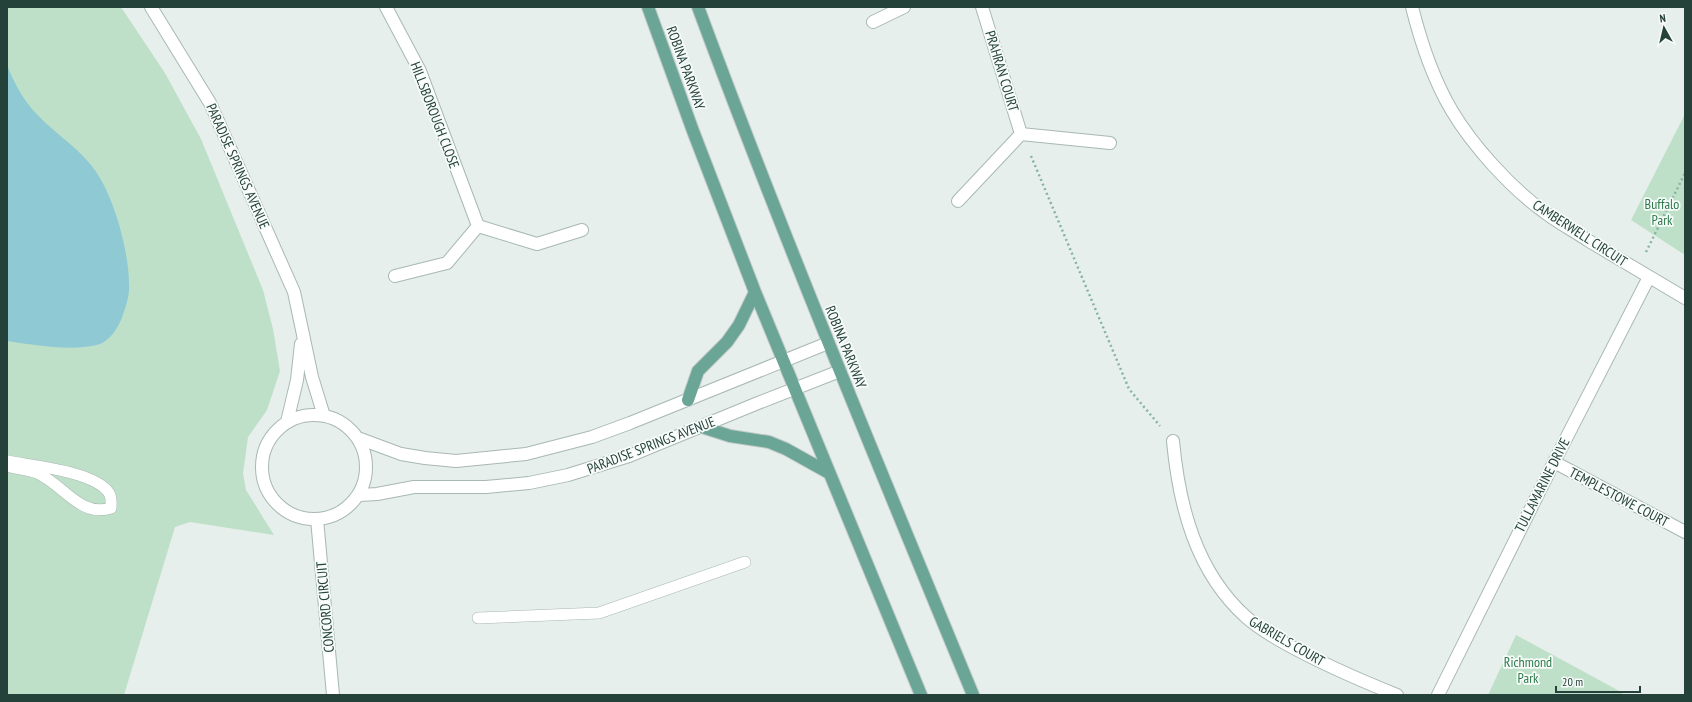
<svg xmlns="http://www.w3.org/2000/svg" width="1692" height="702" font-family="'PT Sans Narrow',sans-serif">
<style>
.green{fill:#bfe0c8}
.water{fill:#8ec9d4}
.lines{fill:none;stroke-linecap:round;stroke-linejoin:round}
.lane-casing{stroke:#a8b8b2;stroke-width:12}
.street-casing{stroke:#a8b8b2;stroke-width:14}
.primary-casing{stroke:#c2cac8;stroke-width:14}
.path{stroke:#86b3a5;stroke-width:2.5;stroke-dasharray:2 3;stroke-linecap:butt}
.lane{stroke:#fff;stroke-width:11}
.street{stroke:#fff;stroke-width:12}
.primary{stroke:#6aa596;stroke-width:12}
.labels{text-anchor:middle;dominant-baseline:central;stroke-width:3.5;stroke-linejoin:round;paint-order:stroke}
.street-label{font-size:14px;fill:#24423a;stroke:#f7fbf9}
.park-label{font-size:14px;fill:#2d7a4b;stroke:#f7fbf9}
</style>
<rect width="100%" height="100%" fill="#e6efeb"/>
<!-- green -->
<path class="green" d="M7,7H121L165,73L201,139L263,290L273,329L280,371L267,410L248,437L243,474L246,490L274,535L190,522L175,527L124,695H7Z
M1685,114V255L1631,220Z
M1516,635L1623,693L1620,695H1488Z"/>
<!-- water -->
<path class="water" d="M7,65C13,80 21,96 32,109C50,130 74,144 91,165C113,191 129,251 129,284C130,296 125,309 121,320C117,329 110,340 100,344C75,352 33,345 7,341Z"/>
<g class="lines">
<!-- lane casing -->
<g class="lane-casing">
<path id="lane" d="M7,461C31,466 95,471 109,493C112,498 111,502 111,508C80,518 63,484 37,473C28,469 17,469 7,466
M478,618L599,613L745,562"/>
</g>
<!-- street casing -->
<g class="street-casing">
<path id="street" d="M151,7L210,103L294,292L312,377L324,416
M386,7L420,71L478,226
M982,7L1021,134
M1412,7C1421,43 1433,79 1452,111C1473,146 1510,187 1543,211C1557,222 1574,231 1589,241C1621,260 1653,279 1685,298
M873,22L904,7
M958,201L1021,134L1110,143
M395,276L447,263L478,226L537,244L582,230
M262 467a52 52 0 1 1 104 0a52 52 0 1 1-104 0Z
M287,422L297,380L301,344
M358,438L401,454L425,458L456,461L526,454L592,437L630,423L828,343
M1173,441C1179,506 1196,572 1246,617C1256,626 1269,634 1281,641C1318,662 1357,679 1397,695
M1554,462L1685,532
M360,495L377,494L414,487H486L529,483L568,475L629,456L758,403L840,371
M317,519L333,695
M1438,695L1554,462L1649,277"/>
</g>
<!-- primary casing -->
<g class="primary-casing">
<path id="primary" d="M648,7L693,131L755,292L921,695
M698,7C784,239 879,467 973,695
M688,400L698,371L727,342L739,325L755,292
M702,427L730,436L769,442L786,449L829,473"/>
</g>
<!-- path -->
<path class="path" d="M1031,156L1129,389L1160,426
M1646,252L1685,173"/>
<!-- lane -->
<use href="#lane" class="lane"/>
<!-- street -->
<use href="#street" class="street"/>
<!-- primary -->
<use href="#primary" class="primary"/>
</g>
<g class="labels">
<!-- street labels -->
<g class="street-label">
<text transform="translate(686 68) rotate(70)">ROBINA PARKWAY</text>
<text transform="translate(1002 71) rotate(73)">PRAHRAN COURT</text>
<text transform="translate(435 115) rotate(69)">HILLSBOROUGH CLOSE</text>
<text transform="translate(238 166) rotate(66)">PARADISE SPRINGS AVENUE</text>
<text transform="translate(1580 233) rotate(33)">CAMBERWELL CIRCUIT</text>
<text transform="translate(846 347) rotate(68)">ROBINA PARKWAY</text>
<text transform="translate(651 445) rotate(-21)">PARADISE SPRINGS AVENUE</text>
<text transform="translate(1542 485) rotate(-63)">TULLAMARINE DRIVE</text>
<text transform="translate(1619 497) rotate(28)">TEMPLESTOWE COURT</text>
<text transform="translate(325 607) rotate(-95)">CONCORD CIRCUIT</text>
<text transform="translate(1287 641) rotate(30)">GABRIELS COURT</text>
</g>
<!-- park labels -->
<g class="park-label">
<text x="1662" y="204">Buffalo<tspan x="1662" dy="16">Park</tspan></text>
<text x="1528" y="662">Richmond<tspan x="1528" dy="16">Park</tspan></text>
</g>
</g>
<!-- border -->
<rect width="1692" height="702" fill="none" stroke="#24423a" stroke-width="16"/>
<!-- north arrow -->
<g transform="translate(1664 28) rotate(352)" stroke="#f7fbf9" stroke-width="3" paint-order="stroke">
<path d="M0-3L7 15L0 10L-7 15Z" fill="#24423a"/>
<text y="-6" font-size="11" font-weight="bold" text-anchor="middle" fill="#24423a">N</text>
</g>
<!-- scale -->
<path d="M1556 686v6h84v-6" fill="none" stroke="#24423a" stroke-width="2"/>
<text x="1562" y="686" font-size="12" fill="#24423a" stroke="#f7fbf9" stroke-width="3" paint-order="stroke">20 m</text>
</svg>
